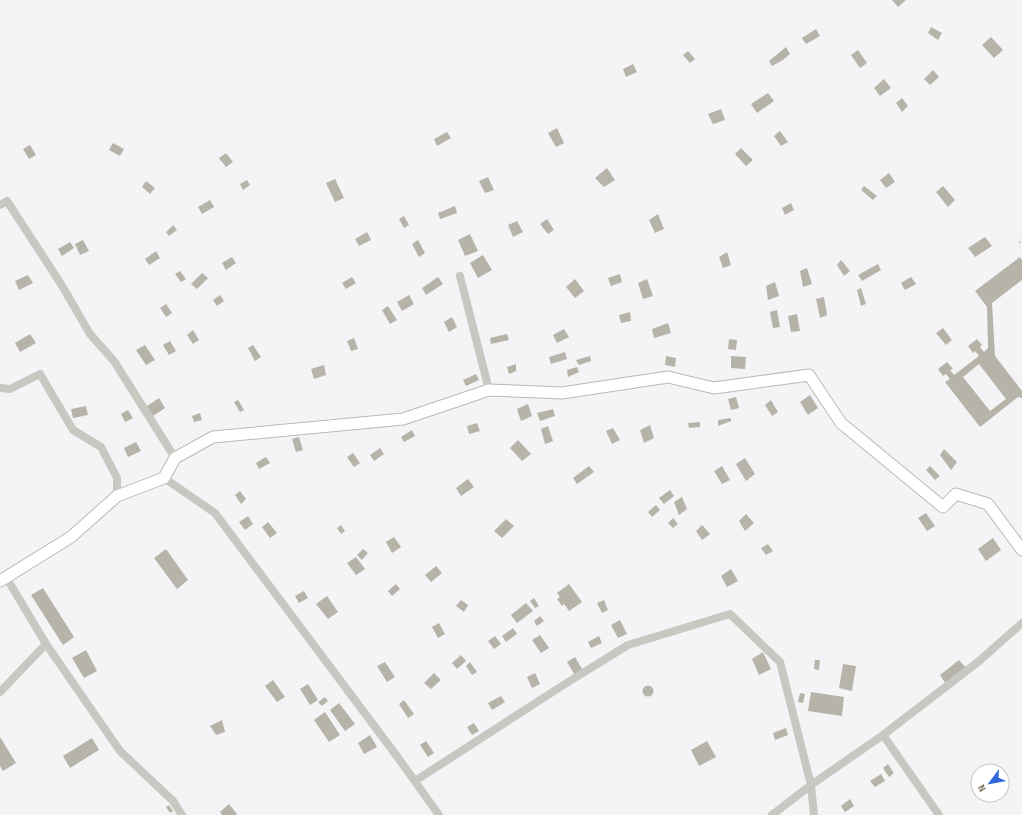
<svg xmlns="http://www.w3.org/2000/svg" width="1022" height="815" font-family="'Sofia Sans Condensed',sans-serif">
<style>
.building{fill:#b6b4a9;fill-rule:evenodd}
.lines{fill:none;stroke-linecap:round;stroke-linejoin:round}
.secondary-casing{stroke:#bbbab1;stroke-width:13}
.path{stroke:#bdbcb7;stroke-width:1.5;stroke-dasharray:2 2;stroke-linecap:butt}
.street{stroke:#c8c7c1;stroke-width:8}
.secondary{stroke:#fff;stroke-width:11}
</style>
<rect width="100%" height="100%" fill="#f4f3f6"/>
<!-- building -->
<path class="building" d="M892,0H906L898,7Z
M931,27L942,33L938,40L928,33Z
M816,29L820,36L806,44L802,38Z
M991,37L1003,50L994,58L982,45Z
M786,47L790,54L783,60L772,66L769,61Z
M858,50L867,63L860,68L851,55Z
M688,51L695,59L690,63L683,55Z
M633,64L637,72L626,77L623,69Z
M933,70L939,77L930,85L924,79Z
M884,79L891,88L880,96L874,88Z
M768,93L774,101L757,113L751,104Z
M902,98L908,106L902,112L896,103Z
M721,109L725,120L713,124L708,114Z
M557,128L564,143L556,147L548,133Z
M780,131L788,142L781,146L774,136Z
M447,132L451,138L437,146L434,139Z
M113,143L124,149L120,156L109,150Z
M30,145L36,155L29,159L23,149Z
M741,148L753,160L746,166L735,154Z
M226,153L233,162L226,167L219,158Z
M607,168L615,180L604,187L595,178Z
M889,173L895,182L886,188L880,180Z
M488,177L494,190L485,193L479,181Z
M335,179L344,198L335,202L326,183Z
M247,180L250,185L243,190L240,184Z
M146,181L155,188L150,194L142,187Z
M864,186L877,196L873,200L861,190Z
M943,186L955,200L948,207L936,192Z
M210,200L214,207L202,214L198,207Z
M791,203L794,210L785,215L782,208Z
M455,206L457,213L440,219L438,213Z
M658,214L664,229L655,233L649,220Z
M404,216L409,225L404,228L399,219Z
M547,219L554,230L548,234L540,224Z
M517,221L523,232L513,237L508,225Z
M173,225L177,230L169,236L166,232Z
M367,232L371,240L359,246L355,239Z
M470,234L478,251L465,256L458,240Z
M985,237L992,246L975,257L968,248Z
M83,240L89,251L80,255L75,244Z
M418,240L425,253L419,257L412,244Z
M70,242L74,248L62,256L58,249Z
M156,251L160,258L149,265L145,259Z
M727,252L731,265L723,268L719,257Z
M483,255L492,270L478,278L470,263Z
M232,257L236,263L226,270L222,263Z
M1020,257L1022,260V280L992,303L995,356L1022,391V398L1018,397L980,427L945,382L950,379L946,374L943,376L938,369L947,362L953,369L950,370L954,375L979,356L975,351L973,353L968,346L977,339L982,345L980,347L984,352L988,348L987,307L975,291ZM979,364L1006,399L990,411L963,377Z
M841,260L850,271L844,276L837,265Z
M878,264L881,270L862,281L858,275Z
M807,268L812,284L803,287L800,271Z
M180,271L186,279L181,282L175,274Z
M202,273L208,278L197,289L191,284Z
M620,274L622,282L611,286L608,278Z
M28,275L33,283L19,290L15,281Z
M352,277L356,283L346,289L342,283Z
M438,277L443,284L426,295L422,288Z
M911,277L916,284L905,290L901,283Z
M575,279L584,291L575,298L566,287Z
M647,279L653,296L643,299L638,283Z
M775,282L779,296L768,300L766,286Z
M861,288L866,304L861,306L857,290Z
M220,295L224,301L217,306L213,300Z
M409,295L414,304L402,311L397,302Z
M824,297L827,315L820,318L816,299Z
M166,304L172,313L166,317L160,308Z
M388,306L397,320L390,324L382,310Z
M777,310L780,327L773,328L770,312Z
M630,312L631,321L621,323L619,315Z
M797,314L800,331L791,332L788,316Z
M452,317L457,327L449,332L444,322Z
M668,323L671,333L654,338L652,329Z
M943,328L952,340L946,345L936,333Z
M564,329L569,337L557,343L553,335Z
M193,330L199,340L193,344L187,335Z
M30,334L36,343L20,352L15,343Z
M507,334L509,340L491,344L490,338Z
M354,338L358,349L351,351L347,341Z
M729,339L737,340L736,350L728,349Z
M170,341L176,351L169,355L163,345Z
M145,345L155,360L146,365L136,350Z
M253,345L261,357L255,361L248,348Z
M565,352L567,359L551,364L549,357Z
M590,356L591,361L579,365L576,360Z
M666,356L676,358L675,367L665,365Z
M731,356L746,357L745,369L731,368Z
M516,364V371L509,374L507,367Z
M324,365L326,375L314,379L311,369Z
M577,367L579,372L568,377L567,370Z
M476,374L479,380L466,386L463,380Z
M810,395L818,408L808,415L800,402Z
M736,397L739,408L731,410L728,399Z
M159,398L165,408L153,416L147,406Z
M238,400L244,410L240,412L234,402Z
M771,400L778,412L772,416L765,405Z
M528,404L532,416L521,421L517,409Z
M86,406L88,415L73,418L71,409Z
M553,409L555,416L540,421L537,413Z
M128,410L133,418L125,422L121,414Z
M200,413L202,420L194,422L192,416Z
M731,418V421L718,426V420Z
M700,422V427L689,428L688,423Z
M477,423L480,431L469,434L467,426Z
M650,425L654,438L644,443L640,430Z
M548,426L553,441L545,444L541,429Z
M613,428L620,440L612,444L606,431Z
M412,430L415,436L404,442L401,437Z
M299,437L303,450L296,452L292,439Z
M518,440L531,454L522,461L510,448Z
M136,442L141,451L128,457L124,448Z
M380,448L384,454L374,461L370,455Z
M944,449L957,462L951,470L940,455Z
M353,453L360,463L354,467L347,457Z
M266,457L270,463L259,469L256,463Z
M745,458L755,474L746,481L736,464Z
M589,466L594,472L577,484L573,478Z
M722,466L730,480L722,484L714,471Z
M930,466L940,476L935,480L926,470Z
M468,479L474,487L461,496L456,488Z
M670,490L674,496L664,504L659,498Z
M240,491L246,499L241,504L235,495Z
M682,497L687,509L679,515L674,502Z
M656,505L660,510L652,517L648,512Z
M926,513L935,526L927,531L918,518Z
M746,514L754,523L745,531L739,521Z
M248,516L253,524L245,530L239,522Z
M673,518L678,524L673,528L668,523Z
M506,519L514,526L502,538L494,531Z
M268,522L277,533L270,538L262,527Z
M341,525L345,531L341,534L337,528Z
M702,525L710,534L702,540L696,531Z
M394,537L401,547L392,553L386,542Z
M993,538L1001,550L986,561L978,549Z
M768,544L773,551L766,555L761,548Z
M166,549L188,580L177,589L154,558Z
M363,549L368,553L362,560L357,555Z
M356,557L365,569L356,575L347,563Z
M436,566L442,573L431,582L425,575Z
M731,569L738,581L727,587L721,576Z
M396,584L400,589L392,596L388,591Z
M569,584L582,602L569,611L564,604L562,606L557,599L560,597L557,593Z
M43,588L74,637L63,645L31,595Z
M304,591L308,598L299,603L295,596Z
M327,596L338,612L328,619L316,604Z
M534,598L539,606L535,608L530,601Z
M461,600L468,605L464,612L456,606Z
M604,600L608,610L602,613L597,603Z
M526,603L533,611L517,623L511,615Z
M540,616L544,621L537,626L534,621Z
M620,620L627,634L618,638L611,625Z
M439,623L445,634L438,638L432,627Z
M513,628L517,634L506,642L502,636Z
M540,635L549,648L541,653L532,640Z
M495,636L501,644L494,649L488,641Z
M599,636L602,643L591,648L588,642Z
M86,650L97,671L84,678L72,658Z
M763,652L771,669L759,675L752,659Z
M461,655L466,661L457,669L452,663Z
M575,657L582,669L574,674L567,662Z
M815,660H820L819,670L814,669Z
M959,660L966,668L946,684L940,675Z
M385,662L395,677L387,682L377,666Z
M470,662L477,672L472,675L466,666Z
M843,664L856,666L852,691L839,688Z
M434,673L441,680L431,689L424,683Z
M535,673L540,684L532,688L527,677Z
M273,680L285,697L277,702L265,686Z
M308,684L318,700L310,705L300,689Z
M642.5 691a5.5 5.5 0 1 1 11 0a5.5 5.5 0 1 1-11 0Z
M811,692L844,697L842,716L808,711Z
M800,693L805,694L803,703L798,702Z
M501,696L505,702L492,710L488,703Z
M325,697L328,701L322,706L318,702Z
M404,700L414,714L408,718L399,704Z
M339,703L355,724L345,731L330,710Z
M325,712L340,735L329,742L314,720Z
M222,720L225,732L216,735L210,726Z
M474,723L479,731L472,735L467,727Z
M786,728L788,735L775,740L773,733Z
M370,735L377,747L364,754L358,743Z
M0,737L16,763L3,771L0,766Z
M92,738L99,750L70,768L63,756Z
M426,741L434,753L428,757L420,745Z
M707,741L716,757L699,766L691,750Z
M888,764L894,773L889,777L883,768Z
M881,774L885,781L875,787L870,781Z
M850,799L854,806L845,812L841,806Z
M229,804L237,814L236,815H222L220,812Z
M169,805L173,811L170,813L166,807Z"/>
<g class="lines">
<!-- secondary casing -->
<g class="secondary-casing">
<path id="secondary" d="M0,581L71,537L117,496L164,478L175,458L213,437L403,419L489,390L562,393L668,377L714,388L809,375L841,423L943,507L956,494L988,504L1022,550"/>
</g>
<!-- path -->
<path class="path" d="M1019,243L1022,240"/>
<!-- street -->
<path class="street" d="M0,205L7,201L61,284L90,334L114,361L175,458
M460,276L489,390
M0,388L10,389L40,374L73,430L101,447L117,478V496
M164,478L215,513L396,755L439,815
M6,577L46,644L120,751L173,801L182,815
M0,692L46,644
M883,735L939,815
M415,781L565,684L628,645L730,614L780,662L811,785L814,815
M772,815L811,785L883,735L978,662L1022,623"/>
<!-- secondary -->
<use href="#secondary" class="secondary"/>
</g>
<!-- north arrow -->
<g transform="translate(990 783) rotate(238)"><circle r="19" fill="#ffffff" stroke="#c9c7bf"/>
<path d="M0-3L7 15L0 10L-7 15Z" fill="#2e68db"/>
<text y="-6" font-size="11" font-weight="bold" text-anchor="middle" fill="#78745e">N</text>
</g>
</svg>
